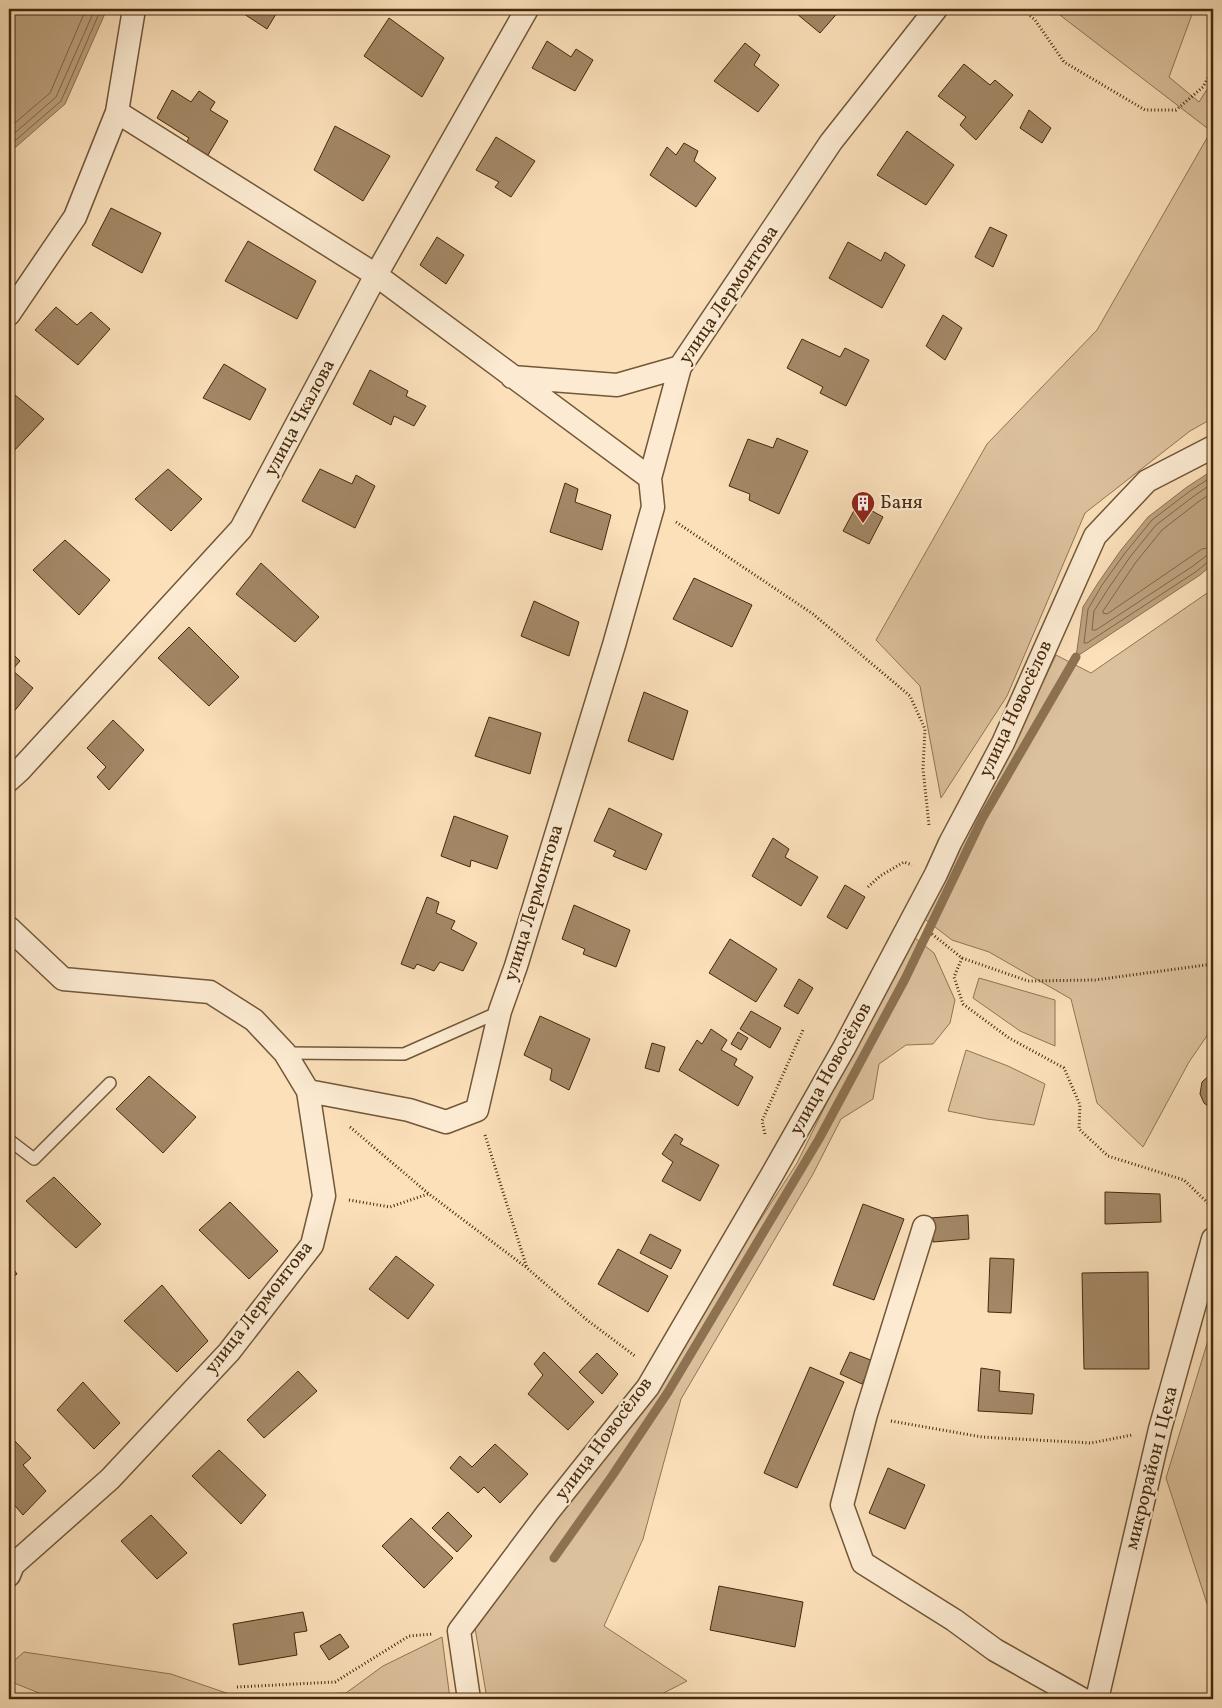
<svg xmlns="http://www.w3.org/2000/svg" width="1222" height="1708" font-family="Vollkorn,serif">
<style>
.green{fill:#dcc19d;stroke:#907555}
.water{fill:#bda27f;stroke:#8d7251}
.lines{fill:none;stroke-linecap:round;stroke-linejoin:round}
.shore{stroke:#816646;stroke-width:1}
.stream{stroke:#8d7251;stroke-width:9}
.building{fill:#a48867;stroke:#45290d}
.lane-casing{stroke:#725738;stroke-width:14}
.street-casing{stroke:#725738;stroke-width:25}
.path{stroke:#45290d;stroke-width:3;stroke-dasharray:1 2.5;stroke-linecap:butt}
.lane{stroke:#fcebd2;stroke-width:11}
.street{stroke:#fcebd2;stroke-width:22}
.labels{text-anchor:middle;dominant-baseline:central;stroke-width:4.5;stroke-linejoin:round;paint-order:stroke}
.street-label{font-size:19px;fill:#45290d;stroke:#fcebd2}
.poi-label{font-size:19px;fill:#45290d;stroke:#fcebd2;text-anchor:start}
</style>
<rect width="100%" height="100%" fill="#fbe0ba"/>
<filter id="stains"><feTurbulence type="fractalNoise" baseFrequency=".004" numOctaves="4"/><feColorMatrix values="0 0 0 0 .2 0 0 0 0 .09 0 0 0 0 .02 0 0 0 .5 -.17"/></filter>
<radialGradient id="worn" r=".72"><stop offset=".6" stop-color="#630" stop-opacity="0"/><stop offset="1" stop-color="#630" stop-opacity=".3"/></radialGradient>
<!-- green -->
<path class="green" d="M1052,9H1194L1169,77L1199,102L1213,80V418L1190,431L1085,513L1007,696L941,798L920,686L876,640L987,444L1097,330L1211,131Z
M1213,589V1027L1189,1062L1143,1147L1097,1103L1071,999L989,952L952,940L922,917L987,798L1056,655L1091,673Z
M910,934L934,953L955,1000L950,1023L933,1044L906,1045L879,1064L873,1099L841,1119L813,1174L681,1399L643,1539L604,1626L687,1681L652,1699H487L475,1628L545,1533L657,1390L742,1248L797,1163Z
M979,978L1055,1000V1046L1020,1031L973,998Z
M966,1050L1008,1066L1045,1084L1034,1125L987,1119L948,1111Z
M1213,1324V1622L1166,1478Z
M442,1637L450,1699H54L9,1681V1665L24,1652L171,1674L238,1697L346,1693L383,1666Z"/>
<!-- water -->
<path class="water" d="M9,9H107L65,104L9,153Z
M1213,470V564L1200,575L1076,657L1083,607L1098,583L1121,550L1148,517L1187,487Z"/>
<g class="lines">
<!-- shore -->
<path class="shore" d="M9,128L50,93L86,9
M9,138L56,97L95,9
M9,146L61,101L101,9
M1213,476L1190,491L1152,520L1125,553L1102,585L1088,609L1084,643H1087L1197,571L1209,561L1213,560
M1213,483L1194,496L1156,525L1130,557L1108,589L1094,611L1092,630H1096L1193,566L1206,556L1213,554
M1213,492L1198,502L1162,530L1136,562L1103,611V613L1107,614L1202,549L1213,547"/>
<!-- stream -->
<path class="stream" d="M554,1558L612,1476L668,1392L819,1139L905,979L982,819L1076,657"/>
</g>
<!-- building -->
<path class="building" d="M247,9H279L267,29L244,14Z
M791,9H841L820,33Z
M389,18L444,58L422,97L364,56Z
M547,41L571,57L576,49L593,60L575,91L532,68Z
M745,43L760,55L754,65L779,85L758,112L714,81Z
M964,64L990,85L995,80L1013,95L976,140L960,125L966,117L938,96Z
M172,90L191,102L199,91L215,102L210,110L228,121L208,155L186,143L189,138L157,118Z
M1029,110L1051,128L1042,143L1020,128Z
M335,126L390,156L363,201L314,170Z
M907,131L954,165L926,205L877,175Z
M496,137L535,161L511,197L495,187L499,182L476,170Z
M684,143L698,151L694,161L716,178L696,207L650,175L667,147L676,155Z
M111,208L161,233L142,273L92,245Z
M990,227L1007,235L993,267L975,257Z
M437,237L464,255L446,284L420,265Z
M248,241L316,281L297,319L225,281Z
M848,242L881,261L885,252L905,265L882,308L829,278Z
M56,307L77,325L91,312L110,329L78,365L35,330Z
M943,315L962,328L945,360L926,346Z
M802,339L840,357L845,348L869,360L846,406L820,393L823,387L787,368Z
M224,364L266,389L250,420L203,398Z
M370,370L408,391L406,396L426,406L414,426L394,416L391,425L353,404Z
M9,390L44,419L12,453L9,450Z
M777,438L808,451L779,514L749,500L750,494L729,486L748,439L773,448Z
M168,469L202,499L171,531L135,499Z
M320,469L352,484L356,475L375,486L355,528L302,501Z
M565,483L578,489L575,502L611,515L602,550L550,532Z
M858,503L883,517L869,544L843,531Z
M65,540L110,580L79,615L33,570Z
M261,563L319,617L295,642L236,594Z
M694,578L752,605L732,647L673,619Z
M534,601L579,622L569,656L521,636Z
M189,627L239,677L209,706L158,658Z
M9,650L20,661L12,670L33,688L12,714L9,711Z
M644,692L688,711L673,760L628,741Z
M489,717L541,733L530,774L475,756Z
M113,720L144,750L109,790L97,777L106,767L87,748Z
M609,808L662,834L646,870L613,856L616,851L594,841Z
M454,816L508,836L497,869L471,860L470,867L441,856Z
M773,838L789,849L785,857L818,877L801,906L752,876Z
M845,885L865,897L847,929L827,917Z
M427,897L439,902L436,913L455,921L451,929L477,943L463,971L440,962L434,971L417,964L414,969L401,964Z
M574,905L630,930L616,967L583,954L585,949L562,939Z
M730,939L777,969L756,1002L709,973Z
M799,979L813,988L798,1014L784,1006Z
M751,1011L781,1028L770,1048L740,1029Z
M540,1016L590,1039L569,1090L550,1080L552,1069L524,1055Z
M711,1029L727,1040L721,1050L737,1059L734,1065L753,1077L738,1106L679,1070L697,1040L702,1044Z
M738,1032L748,1038L741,1050L731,1044Z
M652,1043L665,1047L659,1072L645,1068Z
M1213,1072V1110L1204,1103L1200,1094L1202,1082Z
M149,1076L196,1117L163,1153L116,1109Z
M675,1134L683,1139L680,1144L719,1165L700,1201L662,1181L673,1162L662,1154Z
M54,1177L101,1224L76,1248L26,1201Z
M1105,1192L1160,1194L1161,1222L1105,1224Z
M230,1202L278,1251L249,1279L199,1230Z
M863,1204L904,1219L874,1300L833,1285Z
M968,1215L969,1239L933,1242L931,1218Z
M650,1234L681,1250L671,1269L640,1253Z
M618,1249L668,1276L648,1312L598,1284Z
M396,1256L434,1285L408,1319L369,1289Z
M990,1258L1014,1259L1011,1313L988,1312Z
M9,1263L17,1274L9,1280Z
M1148,1272L1149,1369H1084L1082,1273Z
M162,1285L208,1341L177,1372L124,1321Z
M544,1352L594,1402L568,1430L528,1394L543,1375L534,1364Z
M850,1352L873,1361L862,1384L840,1374Z
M597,1353L618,1374L602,1394L579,1372Z
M810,1367L844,1382L797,1488L764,1473Z
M981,1368L1000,1371L999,1391L1034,1394L1032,1414L978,1411Z
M298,1371L317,1391L264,1438L247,1420Z
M83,1382L120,1423L94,1449L57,1410Z
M14,1440L31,1458L23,1465L46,1491L23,1515L9,1499V1444Z
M495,1444L528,1474L500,1503L484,1487L478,1493L450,1468L460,1456L472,1467Z
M219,1450L266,1495L241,1524L192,1476Z
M888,1468L925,1485L905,1529L869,1513Z
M448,1512L472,1536L457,1552L432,1528Z
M151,1515L187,1553L157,1579L121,1541Z
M411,1518L453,1558L424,1588L382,1546Z
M719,1586L803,1602L795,1647L710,1630Z
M303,1612L307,1631L294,1633L297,1655L239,1665L233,1624Z
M340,1634L349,1647L329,1660L320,1646Z"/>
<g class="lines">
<!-- lane casing -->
<g class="lane-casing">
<path id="lane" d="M285,1053L404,1054L499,1012
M9,1140L34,1159L110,1083"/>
</g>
<!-- street casing -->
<g class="street-casing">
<path id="street" d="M117,112L376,275L650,478
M9,314L75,217L117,112L134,9
M512,377L617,385L680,367
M9,780L20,770L241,529L376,275L527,9
M9,928L63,979L210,992L254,1020L285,1053L308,1091
M924,1227L866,1414L842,1505L863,1563L954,1620L995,1650L1082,1699
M9,1575L13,1565L110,1479L229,1352L312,1245L324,1196L308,1091L409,1110L446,1122L477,1110L500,1011L516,966L614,645L653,507L650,478L680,367L831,142L936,9
M469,1699L459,1631L548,1512L648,1387L773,1173L844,1048L936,874L950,843L1003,743L1095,536L1147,481L1213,447
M1097,1699L1160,1429L1213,1239"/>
</g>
<!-- path -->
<path class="path" d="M1022,9L1035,20L1064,62L1145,110H1176L1203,87L1213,68
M676,522L813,614L910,696L925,729L923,769L929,825
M868,887L880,876L904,862L912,865
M932,934L962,958L1028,981L1095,980L1213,964
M962,958L954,977L963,1004L1009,1038L1064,1068L1080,1105L1079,1129L1108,1156L1184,1180L1213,1208
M350,1127L429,1194L527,1268L587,1320L635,1356
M765,1134L762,1121L803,1030
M485,1135L527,1268
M349,1200L390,1207L428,1194
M891,1421L982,1437L1091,1443L1132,1435
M237,1687L335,1682L409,1636L433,1634
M496,1696L638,1699"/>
<!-- lane -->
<use href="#lane" class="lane"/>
<!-- street -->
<use href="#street" class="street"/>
</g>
<!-- icons -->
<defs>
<g id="building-pin" transform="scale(1.25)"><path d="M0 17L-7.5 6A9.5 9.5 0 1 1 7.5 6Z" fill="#8f2418" stroke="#fcebd2"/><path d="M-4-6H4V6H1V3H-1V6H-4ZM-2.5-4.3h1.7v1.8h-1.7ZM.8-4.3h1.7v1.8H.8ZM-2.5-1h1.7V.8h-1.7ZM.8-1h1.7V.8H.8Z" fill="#fff"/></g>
</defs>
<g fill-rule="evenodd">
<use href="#building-pin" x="863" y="503"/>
</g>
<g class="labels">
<!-- street labels -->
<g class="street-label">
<text transform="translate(729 295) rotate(-56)">улица Лермонтова</text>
<text transform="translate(300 418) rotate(-62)">улица Чкалова</text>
<text transform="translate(1016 709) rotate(-65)">улица Новосёлов</text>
<text transform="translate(534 903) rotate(-73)">улица Лермонтова</text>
<text transform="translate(831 1069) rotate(-61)">улица Новосёлов</text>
<text transform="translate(259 1308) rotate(-52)">улица Лермонтова</text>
<text transform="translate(604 1439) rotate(-53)">улица Новосёлов</text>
<text transform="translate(1152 1468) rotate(-76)">микрорайон 1 Цеха</text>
</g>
<!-- poi labels -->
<g class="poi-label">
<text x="880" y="503">Баня</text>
</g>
</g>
<!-- margin -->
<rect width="1222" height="1708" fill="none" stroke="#fbe0ba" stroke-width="30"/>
<rect x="10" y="10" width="1202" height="1688" fill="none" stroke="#45290d" stroke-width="2.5"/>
<rect x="15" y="15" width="1192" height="1678" fill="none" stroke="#45290d"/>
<rect width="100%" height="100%" filter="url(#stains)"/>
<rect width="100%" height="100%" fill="url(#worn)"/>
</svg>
